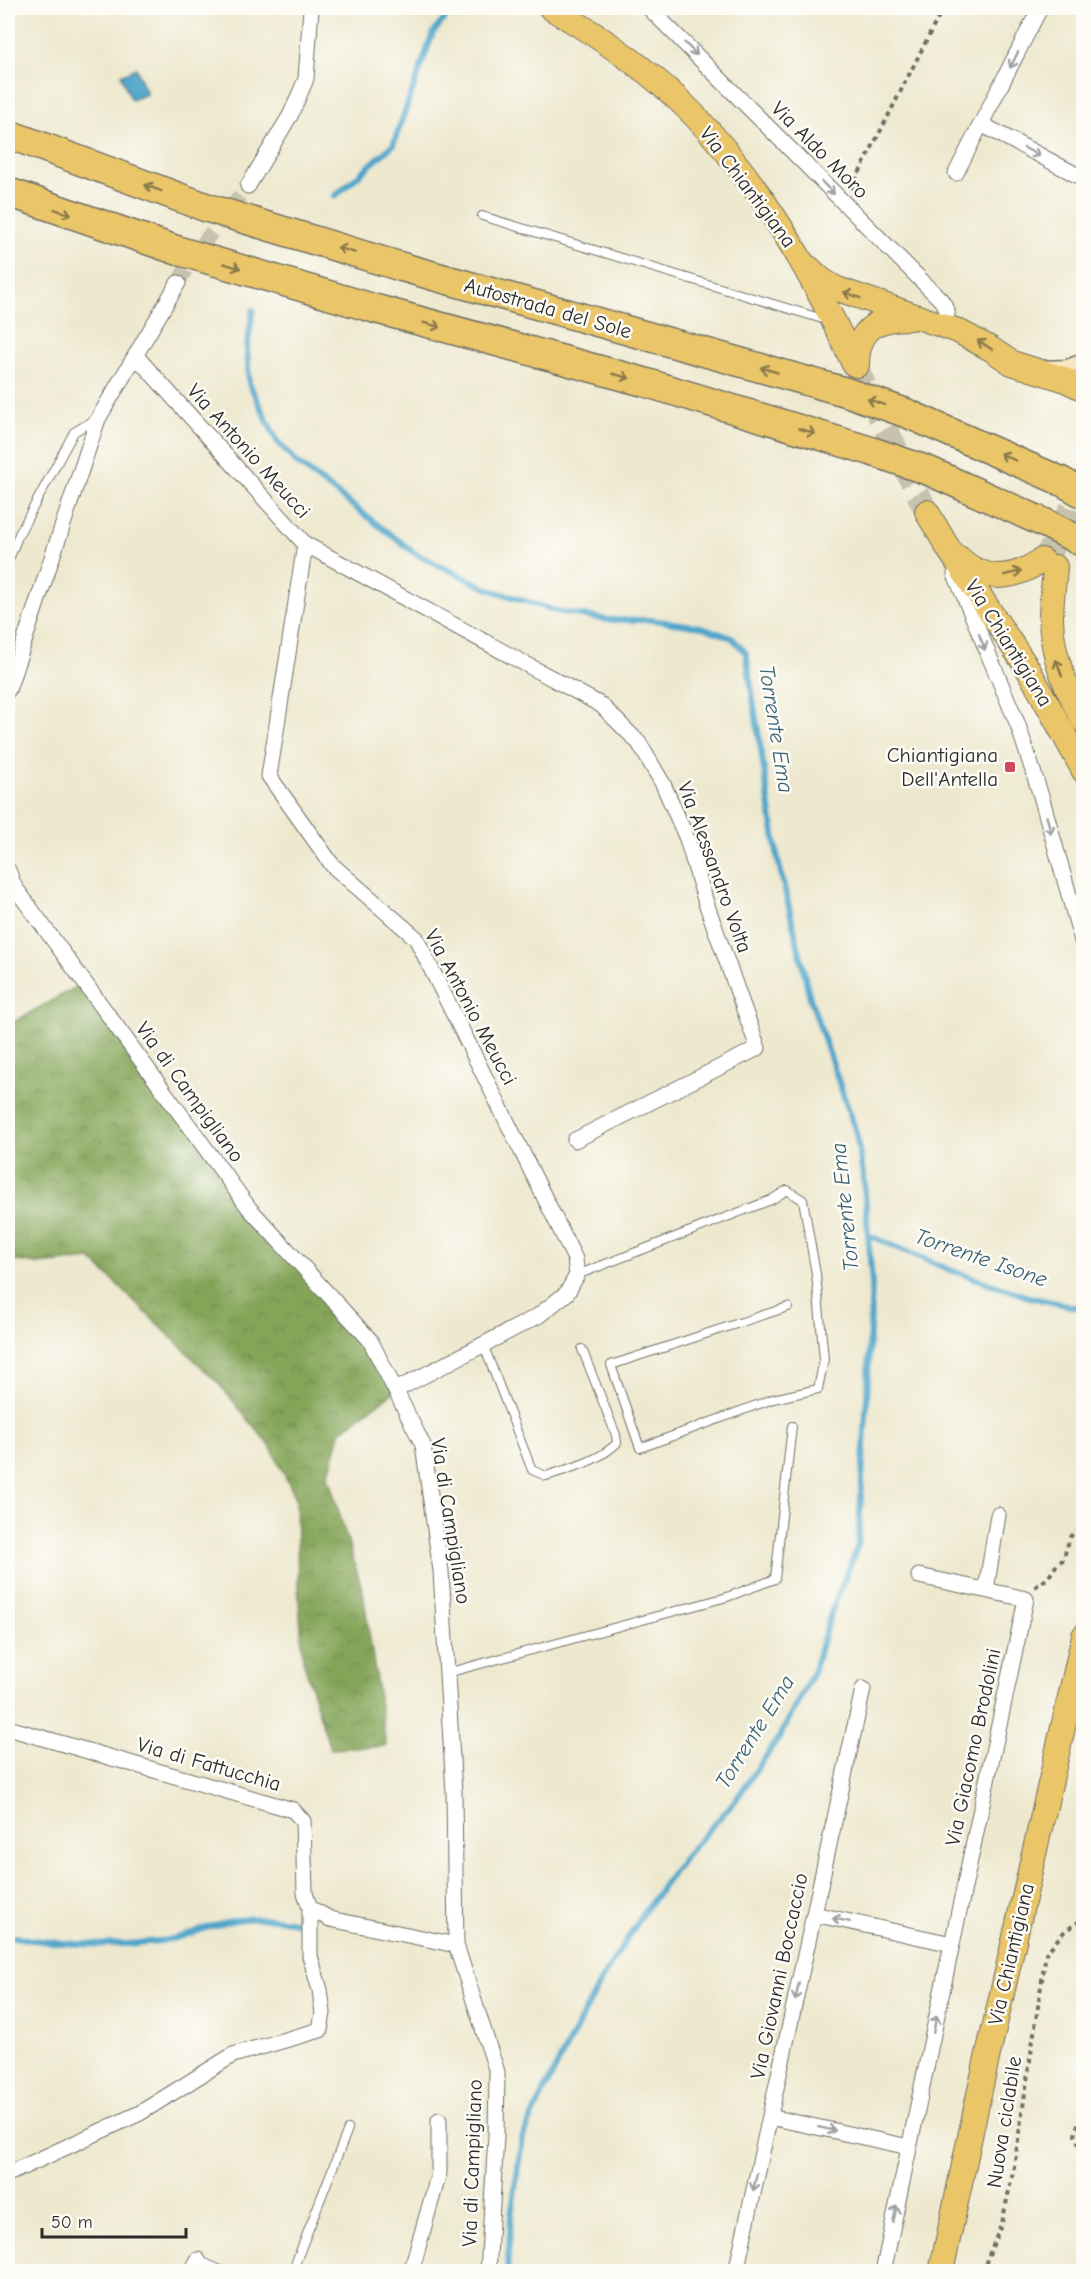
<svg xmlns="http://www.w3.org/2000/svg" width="1091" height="2279" font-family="'Comic Neue',sans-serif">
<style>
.forest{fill:url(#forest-crowns);stroke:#586842;stroke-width:1.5}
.water{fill:#4ca4c9;stroke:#3c687a;stroke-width:1.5}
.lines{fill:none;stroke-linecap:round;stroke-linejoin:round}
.stream{stroke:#4ca4c9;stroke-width:6}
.street-tunnel{stroke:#c6c2ad;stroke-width:15;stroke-dasharray:15 8;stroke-linecap:butt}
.primary-tunnel{stroke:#c6c2ad;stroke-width:24;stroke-dasharray:24 12;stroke-linecap:butt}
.lane-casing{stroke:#6f6d64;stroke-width:10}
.street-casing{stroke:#6f6d64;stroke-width:17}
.secondary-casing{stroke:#6f6d64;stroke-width:25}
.primary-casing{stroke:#6f6d64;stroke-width:26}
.highway-casing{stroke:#6f6d64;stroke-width:31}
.path{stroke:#6f6d64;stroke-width:4;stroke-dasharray:4.5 4.5;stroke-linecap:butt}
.lane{stroke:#fff;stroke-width:8}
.street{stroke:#fff;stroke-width:15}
.secondary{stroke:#f7e8c3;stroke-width:22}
.primary{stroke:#eac669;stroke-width:24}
.highway{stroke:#eac669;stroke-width:28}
.highway-bridge-casing{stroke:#6f6d64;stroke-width:31;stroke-linecap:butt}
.highway-bridge{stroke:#eac669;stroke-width:28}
.oneway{stroke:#a0a0a0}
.oneway2{stroke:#8a784a}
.poi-dot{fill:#d1495b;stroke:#fdfcf7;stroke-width:2}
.labels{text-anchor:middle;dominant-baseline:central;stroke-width:5;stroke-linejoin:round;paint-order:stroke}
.street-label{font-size:21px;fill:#2b2b2b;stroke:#fdfcf7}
.poi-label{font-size:21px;fill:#2b2b2b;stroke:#fdfcf7;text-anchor:end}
.water-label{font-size:22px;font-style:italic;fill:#3a6172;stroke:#fdfcf7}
</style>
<defs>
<pattern id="forest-crowns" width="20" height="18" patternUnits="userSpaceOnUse" patternTransform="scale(1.5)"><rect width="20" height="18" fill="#84a559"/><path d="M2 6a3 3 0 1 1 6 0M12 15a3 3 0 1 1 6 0" fill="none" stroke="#6c874a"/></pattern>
</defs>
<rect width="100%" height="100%" fill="#fdfcf7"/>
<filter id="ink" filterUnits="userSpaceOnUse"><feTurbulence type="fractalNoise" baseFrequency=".0167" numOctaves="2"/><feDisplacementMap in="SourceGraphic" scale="12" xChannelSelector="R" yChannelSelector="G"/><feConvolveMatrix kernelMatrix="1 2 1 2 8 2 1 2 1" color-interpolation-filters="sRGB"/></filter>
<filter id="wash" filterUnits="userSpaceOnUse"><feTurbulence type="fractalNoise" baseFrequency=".008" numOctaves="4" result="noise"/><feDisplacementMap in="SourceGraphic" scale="24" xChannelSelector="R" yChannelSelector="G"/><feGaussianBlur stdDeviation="1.35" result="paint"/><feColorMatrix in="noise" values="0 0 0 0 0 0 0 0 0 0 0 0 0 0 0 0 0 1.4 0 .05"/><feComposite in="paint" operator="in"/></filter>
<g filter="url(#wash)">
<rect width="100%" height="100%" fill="#ede8ce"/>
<!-- forest -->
<path class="forest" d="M85,982L249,1208L370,1340L396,1390L341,1431L328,1476L363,1592L386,1746L330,1749L303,1660L298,1585L296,1498L270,1446L218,1383L91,1259L36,1264L8,1259V1025Z"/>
<!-- water -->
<path class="water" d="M136,68L147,94L131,100L121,75Z"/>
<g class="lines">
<!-- stream -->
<path class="stream" d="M335,196L393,145L433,33L453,8
M253,310L247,347L249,383L277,441L297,463L416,554L488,589L556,611L609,620H652L702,627L732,638L746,653L778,860L810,998L856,1132L864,1181L872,1284L867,1398L858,1545L831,1613L813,1673L780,1736L735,1801L687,1854L647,1908L603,1977L545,2089L522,2139L511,2217L507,2272
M868,1235L950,1270L1029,1297L1084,1309
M8,1936C57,1945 110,1947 160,1941C183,1939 204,1927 227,1922C251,1916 276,1918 300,1923"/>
</g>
</g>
<g filter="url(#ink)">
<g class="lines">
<!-- street-tunnel -->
<path class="street-tunnel" d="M178,283L194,255L248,186"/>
<!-- primary-tunnel -->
<path class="primary-tunnel" d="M854,364L927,512
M1042,560L1054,545L1084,482"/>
<!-- lane casing -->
<g class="lane-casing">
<path id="lane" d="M482,216L826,320
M8,562L19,534L74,432L96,419
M577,1275L771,1200L787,1190L803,1200L816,1274L824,1359L818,1389L773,1399L640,1448L611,1365L788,1307
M483,1344L532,1470L546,1476C571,1468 599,1461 617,1443L616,1435L582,1349
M447,1673L727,1597L775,1579L792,1426
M198,2260L225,2272
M292,2272L348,2129"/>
</g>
<!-- street casing -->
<g class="street-casing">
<path id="street" d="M649,8L941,300C946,307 950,312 945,320L939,323
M981,124L1084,179
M956,173L1040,8
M248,186L291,114L306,79L311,8
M136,356L305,544L269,776L333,866L416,938L575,1259L577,1275L567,1293L538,1316L396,1390
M305,544L601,705L639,743L663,784L687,839L706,903L758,1048L575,1140
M955,574L1018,725L1041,796L1084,948
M8,690L98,419L178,283
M8,870L14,886L249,1208L370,1340L423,1445L441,1571L454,1793L456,1945L497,2072L496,2136L488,2272
M919,1576L1026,1599L952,1944
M986,1590L998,1515
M8,1728L293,1810L303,1821L305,1893L310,1908V1956L320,1990L323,2013L320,2030L233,2055L140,2113L8,2174
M310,1908L330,1919L456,1945
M814,1914L952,1944L883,2272
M770,2117L909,2147
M191,2272L198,2260
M411,2272L439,2173V2120
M736,2272L863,1689"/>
</g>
<!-- secondary casing -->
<g class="secondary-casing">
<path id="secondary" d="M1041,372L1067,371L1084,365"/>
</g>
<!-- primary casing -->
<g class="primary-casing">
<path id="primary" d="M551,8C601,37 651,71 692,113C762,185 813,274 854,364
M809,268L822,280L835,288L958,331L991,349L1012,363L1063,379L1084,389
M857,365C857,329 877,317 911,318
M927,512L948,548L1028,669L1084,771
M959,558C985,583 1013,580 1042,560
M1055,567C1054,584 1051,602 1051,619C1052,657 1066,688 1084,721
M941,2272L981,2085L1084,1636"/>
</g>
<!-- highway casing -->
<g class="highway-casing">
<path id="highway" d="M8,134L208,208
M8,192L176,250
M402,267L846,392
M376,309L644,382L871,451
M906,413L1061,481
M929,471L1047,524"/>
</g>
<!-- path -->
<path class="path" d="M851,189L943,8
M1035,1587L1048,1578L1058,1563L1063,1560L1070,1537L1076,1531
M1084,2118L1079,2120L1075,2135L1084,2158
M982,2272L1002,2223L1014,2167L1046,1953L1064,1932L1084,1918"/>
<!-- lane -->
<use href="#lane" class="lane"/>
<!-- street -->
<use href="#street" class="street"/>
<!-- secondary -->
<use href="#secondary" class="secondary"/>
<!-- primary -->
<use href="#primary" class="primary"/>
<!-- highway -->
<use href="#highway" class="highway"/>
<!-- highway-bridge casing -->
<g class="highway-bridge-casing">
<path id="highway-bridge" d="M208,208L402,267
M176,250L376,309
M846,392L906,413
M871,451L929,471
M1061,481L1084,494
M1047,524L1084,543"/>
</g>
<!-- highway-bridge -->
<use href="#highway-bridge" class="highway-bridge"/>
</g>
<!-- one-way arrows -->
<defs><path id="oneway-shaft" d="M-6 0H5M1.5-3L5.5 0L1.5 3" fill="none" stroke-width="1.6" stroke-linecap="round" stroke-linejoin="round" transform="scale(1.5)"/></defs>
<g class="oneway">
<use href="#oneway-shaft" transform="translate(691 49) rotate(45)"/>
<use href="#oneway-shaft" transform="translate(1014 60) rotate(117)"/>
<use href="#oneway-shaft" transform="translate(1032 152) rotate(28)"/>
<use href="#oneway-shaft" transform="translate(828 188) rotate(45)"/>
<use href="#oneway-shaft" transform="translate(982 642) rotate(68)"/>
<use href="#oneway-shaft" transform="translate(1049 825) rotate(74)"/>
<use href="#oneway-shaft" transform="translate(841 1920) rotate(-168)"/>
<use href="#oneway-shaft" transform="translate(797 1992) rotate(102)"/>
<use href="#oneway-shaft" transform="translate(935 2024) rotate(-78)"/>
<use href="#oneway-shaft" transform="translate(827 2129) rotate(12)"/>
<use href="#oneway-shaft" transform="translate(755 2182) rotate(102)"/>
<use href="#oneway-shaft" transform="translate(895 2214) rotate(-78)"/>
</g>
<g class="oneway2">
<use href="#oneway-shaft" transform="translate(153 188) rotate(-160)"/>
<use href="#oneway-shaft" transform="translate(63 212) rotate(19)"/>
<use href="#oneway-shaft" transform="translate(346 250) rotate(-163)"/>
<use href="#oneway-shaft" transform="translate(232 266) rotate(17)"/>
<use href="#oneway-shaft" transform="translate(852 295) rotate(-159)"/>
<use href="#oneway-shaft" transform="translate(432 325) rotate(15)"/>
<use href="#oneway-shaft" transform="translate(985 345) rotate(-148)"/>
<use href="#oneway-shaft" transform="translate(769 370) rotate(-164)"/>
<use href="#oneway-shaft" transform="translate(621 376) rotate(15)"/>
<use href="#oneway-shaft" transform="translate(876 402) rotate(-161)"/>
<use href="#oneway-shaft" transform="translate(807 431) rotate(17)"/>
<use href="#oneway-shaft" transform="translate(1008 457) rotate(-155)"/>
<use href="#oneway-shaft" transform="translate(1013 573) rotate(-14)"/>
<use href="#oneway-shaft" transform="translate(1059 668) rotate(-110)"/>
</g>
</g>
<!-- markers -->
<rect class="poi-dot" x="1004" y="761" width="12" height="12" rx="3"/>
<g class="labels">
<!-- street labels -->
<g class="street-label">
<text transform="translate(820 150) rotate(45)">Via Aldo Moro</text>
<text transform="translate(748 187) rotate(53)">Via Chiantigiana</text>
<text transform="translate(548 308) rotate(16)">Autostrada del Sole</text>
<text transform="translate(249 451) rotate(48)">Via Antonio Meucci</text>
<text transform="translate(1009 643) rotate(58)">Via Chiantigiana</text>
<text transform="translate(715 867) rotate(70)">Via Alessandro Volta</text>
<text transform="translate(471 1007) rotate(62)">Via Antonio Meucci</text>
<text transform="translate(190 1092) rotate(54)">Via di Campigliano</text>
<text transform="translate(451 1521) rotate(81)">Via di Campigliano</text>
<text transform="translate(973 1747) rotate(-78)">Via Giacomo Brodolini</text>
<text transform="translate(209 1764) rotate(16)">Via di Fattucchia</text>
<text transform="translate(1011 1954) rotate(-77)">Via Chiantigiana</text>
<text transform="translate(779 1976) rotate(-78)">Via Giovanni Boccaccio</text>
<text transform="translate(1004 2122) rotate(-81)">Nuova ciclabile</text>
<text transform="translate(472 2163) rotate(-88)">Via di Campigliano</text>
</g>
<!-- poi labels -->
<g class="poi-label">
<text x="998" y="755">Chiantigiana<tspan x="998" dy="24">Dell'Antella</tspan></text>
</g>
<!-- water labels -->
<g class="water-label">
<text transform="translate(776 729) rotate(81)">Torrente Ema</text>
<text transform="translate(845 1207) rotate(-96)">Torrente Ema</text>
<text transform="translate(981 1258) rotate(19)">Torrente Isone</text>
<text transform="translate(755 1732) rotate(-58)">Torrente Ema</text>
</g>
</g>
<!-- margin -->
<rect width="1091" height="2279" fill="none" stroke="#fdfcf7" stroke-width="30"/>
<!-- scale -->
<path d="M42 2228v9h144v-9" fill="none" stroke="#2b2b2b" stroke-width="3"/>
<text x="51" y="2228" font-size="18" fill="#2b2b2b" stroke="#fdfcf7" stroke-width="4.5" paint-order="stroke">50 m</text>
</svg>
